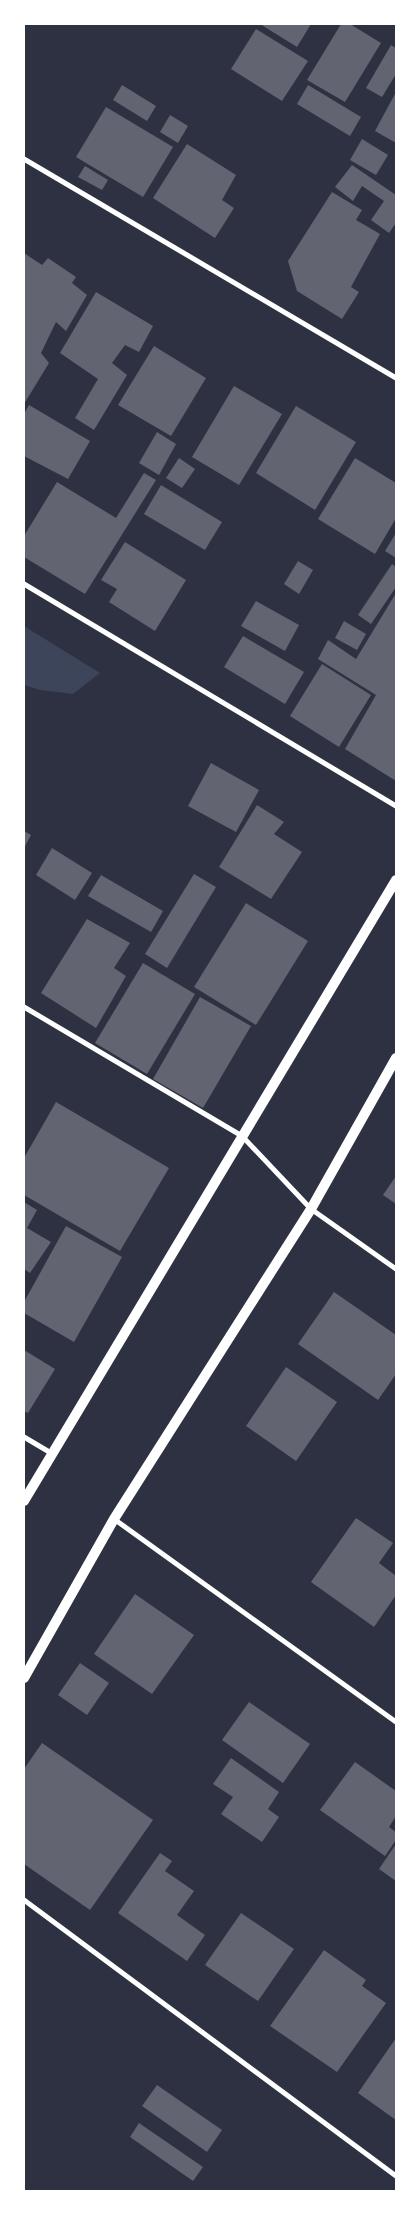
<svg xmlns="http://www.w3.org/2000/svg" width="420" height="2215" font-family="'Varela Round',sans-serif">
<style>
.green{fill:#3c4559}
.building{fill:#626471}
.lines{fill:none;stroke-linecap:round;stroke-linejoin:round}
.minor{stroke:#fff;stroke-width:5}
.secondary{stroke:#fff;stroke-width:10}
</style>
<rect width="100%" height="100%" fill="#2d3142"/>
<!-- green -->
<path class="green" d="M24,626L100,673L73,694L40,690L24,685Z"/>
<!-- building -->
<path class="building" d="M260,24H311L297,47Z
M341,24H350L381,43L345,102L307,80Z
M256,29L308,61L282,101L231,69Z
M391,45L396,48V74L382,97L366,88Z
M122,85L156,106L147,121L113,100Z
M308,85L361,117L350,136L297,104Z
M396,92V143L375,131Z
M106,107L173,147L143,197L76,157Z
M170,115L188,126L178,143L160,132Z
M362,139L388,155L376,175L350,160Z
M187,144L236,175L222,200L234,208L215,238L153,198Z
M352,165L396,195V223L389,233L371,220L384,201L362,186L353,201L335,187Z
M85,166L108,180L102,190L78,177Z
M332,192L362,210L356,220L380,234L351,287L359,292L342,319L297,291L288,261Z
M24,253L42,265L48,258L76,277L72,283L87,295L66,331L56,322L41,353L49,363L24,404Z
M96,292L153,326L139,352L125,345L112,363L127,375L94,430L75,418L98,379L60,353Z
M154,346L206,378L171,436L118,405Z
M234,386L282,414L239,485L192,457Z
M29,405L90,441L68,479L24,456V414Z
M296,406L356,442L315,510L256,473Z
M157,432L176,444L159,475L139,463Z
M179,458L195,469L182,488L166,478Z
M355,458L396,483V518L375,554L318,519Z
M144,473L156,480L85,594L24,557V536L57,482L116,518Z
M161,485L222,522L205,550L144,514Z
M396,533V558L385,551Z
M125,542L186,580L155,631L109,602L117,589L101,580Z
M298,561L313,570L299,594L284,584Z
M392,564L396,567V587L371,624L358,615Z
M396,593V781L345,749L376,695L318,659L328,640L356,659Z
M256,601L299,625L285,651L241,626Z
M344,621L366,634L357,650L335,638Z
M243,636L304,672L285,704L224,667Z
M322,664L371,695L339,747L290,716Z
M211,763L259,790L236,832L188,806Z
M257,805L284,822L274,834L302,852L271,899L219,867Z
M24,831L31,835L24,848Z
M52,848L92,873L75,900L36,875Z
M194,874L216,887L167,968L145,954Z
M101,875L163,911L151,932L88,896Z
M246,903L308,941L256,1025L194,987Z
M87,919L130,943L114,968L126,976L96,1028L41,993Z
M143,963L195,994L147,1074L95,1043Z
M200,997L251,1026L203,1108L153,1079Z
M56,1102L169,1168L120,1251L24,1195V1158Z
M396,1176V1204L383,1195Z
M24,1202L37,1210L27,1228L51,1242L30,1273L24,1269Z
M66,1226L122,1257L74,1342L24,1313V1302Z
M334,1292L396,1335V1374L378,1400L298,1344Z
M24,1350L55,1369L28,1413L24,1411Z
M286,1367L337,1402L296,1461L246,1426Z
M356,1518L393,1543L379,1563L396,1576V1595L374,1627L311,1582Z
M135,1594L194,1635L152,1694L94,1654Z
M80,1663L109,1683L87,1715L58,1695Z
M249,1702L310,1744L283,1783L222,1740Z
M42,1743L153,1820L90,1910L24,1864V1769Z
M231,1758L279,1792L268,1809L279,1817L262,1842L221,1814L233,1797L213,1784Z
M355,1762L396,1791V1816L389,1827L396,1832V1840L385,1856L320,1810Z
M396,1844V1881L379,1869Z
M160,1853L172,1861L165,1871L194,1891L177,1915L205,1935L187,1961L118,1913Z
M241,1913L294,1949L258,2001L205,1965Z
M324,1950L366,1980L362,1986L386,2003L337,2072L270,2026Z
M396,2038V2120L358,2093Z
M157,2085L222,2130L207,2152L142,2106Z
M139,2123L203,2167L193,2181L130,2137Z"/>
<g class="lines">
<!-- minor -->
<path class="minor" d="M24,159L396,378
M24,584L396,806
M24,1007L242,1136L311,1209L396,1269
M24,1437L51,1453
M114,1519L396,1722
M24,1900L396,2176"/>
<!-- secondary -->
<path class="secondary" d="M24,1501L396,880
M24,1678L114,1519L311,1209L396,1058"/>
</g>
<!-- border -->
<rect width="420" height="2215" fill="none" stroke="#ffffff" stroke-width="50"/>
</svg>
